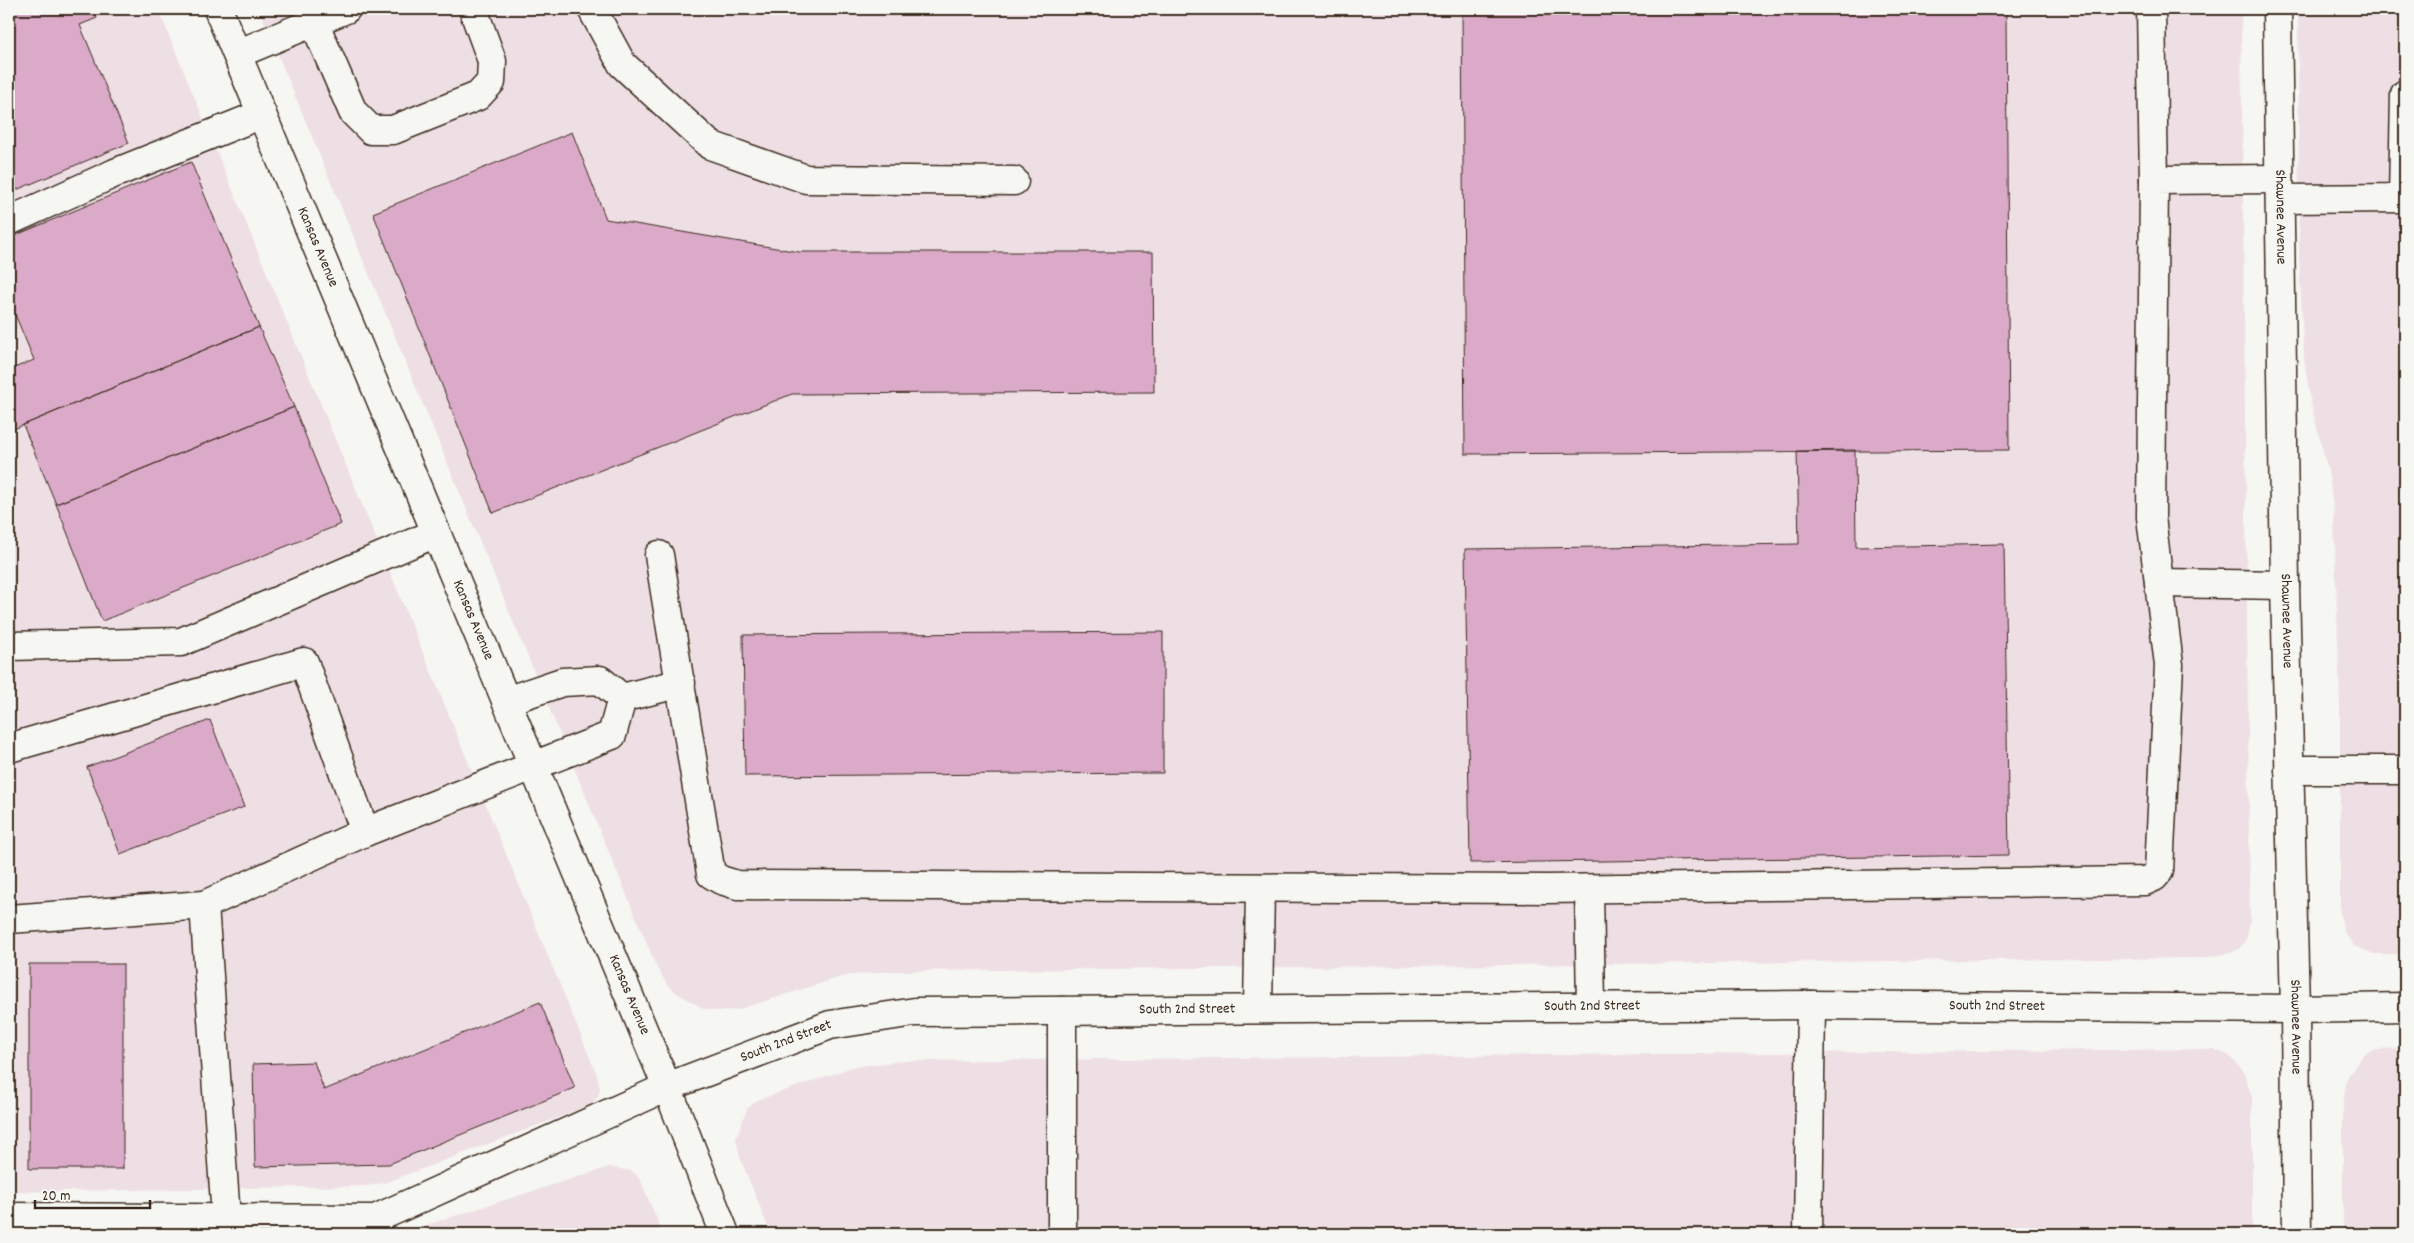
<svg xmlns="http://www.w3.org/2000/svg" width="2414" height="1243" font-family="Dekko,sans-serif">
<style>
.built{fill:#eedfe5}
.building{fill:#dbaac8;stroke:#3b2a1e}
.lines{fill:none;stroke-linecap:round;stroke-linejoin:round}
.minor-casing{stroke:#3b2a1e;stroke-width:31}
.major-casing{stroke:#3b2a1e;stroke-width:31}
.minor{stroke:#f6f6f2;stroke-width:28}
.major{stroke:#f6f6f2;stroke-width:28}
.labels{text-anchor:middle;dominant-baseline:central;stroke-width:4;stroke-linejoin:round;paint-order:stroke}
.street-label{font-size:15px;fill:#3b2a1e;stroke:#f6f6f2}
</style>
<rect width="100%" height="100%" fill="#f6f6f2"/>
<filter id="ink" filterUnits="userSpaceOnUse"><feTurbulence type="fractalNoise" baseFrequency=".02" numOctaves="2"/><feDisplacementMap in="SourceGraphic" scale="10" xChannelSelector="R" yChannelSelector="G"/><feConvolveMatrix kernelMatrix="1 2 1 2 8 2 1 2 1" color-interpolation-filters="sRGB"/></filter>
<g filter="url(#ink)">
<!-- built -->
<path class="built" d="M9,9H158L597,1075L600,1089L597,1098L589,1106L387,1182L367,1186L9,1192Z
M259,9H2241L2250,920L2247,937L2240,948L2231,953L2203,958L894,971L844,976L737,1010L719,1011L704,1009L677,993L667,984L657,968Z
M2298,9H2405V954H2374L2354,946L2344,932L2340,913V706L2334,516L2329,475L2311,404L2304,358L2299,257Z
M2214,1049L2228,1055L2243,1070L2252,1097V1234H771L740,1158L736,1138L747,1109L758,1100L853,1067L901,1061Z
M2405,1049V1234H2343V1102L2347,1078L2363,1055L2373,1050Z
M609,1167L632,1171L640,1179L663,1234H398Z"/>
<!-- building -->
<path class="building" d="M9,9H94L97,18L80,25L129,143L9,193Z
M1462,9H2006L2009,450L1465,454Z
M572,132L606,219L799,252H1153L1154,392L792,394L493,513L373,213Z
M191,162L259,327L9,431V370L34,360L9,300V238Z
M259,327L294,407L56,504L23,425Z
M294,407L341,524L102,621L56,504Z
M1855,450L1856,547L2004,544L2009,855L1470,863L1465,549L1799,544L1797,451Z
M1163,632V773L745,776L743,635Z
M210,720L244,807L120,854L87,767Z
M29,964H123V1169H29Z
M540,1002L575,1088L389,1164L255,1167L253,1064L314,1062L324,1090Z"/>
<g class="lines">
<!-- minor casing -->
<g class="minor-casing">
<g id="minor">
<path d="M592,9L622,64L710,145L806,179L1014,181"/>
<path d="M2151,9L2154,180"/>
<path id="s1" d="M2277,9L2285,585L2295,1009L2297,1234"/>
<path d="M314,22L353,112L371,130H393L478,96L491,82L492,61L473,9"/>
<path d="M237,54L346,9"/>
<path d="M2280,199L2403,198L2405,94"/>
<path d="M9,221L115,173L262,114"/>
<path d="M659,555L711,874L721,880L737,885L1546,889L2145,881L2154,877L2159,871L2169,665L2151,517L2154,180L2279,179"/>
<path d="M2159,583L2285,585"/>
<path d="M9,646L181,642L436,533"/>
<path d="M622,698L681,683"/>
<path d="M9,748L304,662L365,832"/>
<path d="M2289,770H2405"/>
<path d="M1589,889L1591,1006"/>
<path d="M204,905L226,1218"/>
<path d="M9,919L204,905L365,832L612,735L622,698L600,680L562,682L506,701"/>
<path d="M1258,1009L1260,888"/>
<path d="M1062,1011V1234"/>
<path id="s2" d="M9,1217L375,1219L667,1087L830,1025L915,1012L1811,1005L2295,1009L2405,1007"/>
<path d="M1808,1234L1811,1005"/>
</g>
</g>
<!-- major casing -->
<g class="major-casing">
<g id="major">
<path id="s3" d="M218,9L667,1087L725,1234"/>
</g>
</g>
<!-- minor -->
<use href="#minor" class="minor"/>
<!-- major -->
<use href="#major" class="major"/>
</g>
</g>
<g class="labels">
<!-- street labels -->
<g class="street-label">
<text stroke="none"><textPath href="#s1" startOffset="208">Shawnee Avenue</textPath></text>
<text stroke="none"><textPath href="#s3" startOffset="258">Kansas Avenue</textPath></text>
<text stroke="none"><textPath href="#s3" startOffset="662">Kansas Avenue</textPath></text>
<text stroke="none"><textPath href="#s1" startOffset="612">Shawnee Avenue</textPath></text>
<text stroke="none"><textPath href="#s3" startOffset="1068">Kansas Avenue</textPath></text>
<text stroke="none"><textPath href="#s2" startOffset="1624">South 2nd Street</textPath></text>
<text stroke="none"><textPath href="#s2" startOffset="2029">South 2nd Street</textPath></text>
<text stroke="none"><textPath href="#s2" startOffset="1219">South 2nd Street</textPath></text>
<text stroke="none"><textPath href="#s1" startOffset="1018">Shawnee Avenue</textPath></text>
<text stroke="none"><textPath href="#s2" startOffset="814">South 2nd Street</textPath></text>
</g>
</g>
<!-- margin -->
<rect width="2414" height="1243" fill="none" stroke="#f6f6f2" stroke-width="30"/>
<rect x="15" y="15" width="2384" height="1213" fill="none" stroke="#3b2a1e" stroke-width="2" filter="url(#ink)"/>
<!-- scale -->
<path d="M35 1200v8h115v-8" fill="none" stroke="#3b2a1e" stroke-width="2.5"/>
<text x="42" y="1200" font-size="15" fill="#3b2a1e" stroke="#f6f6f2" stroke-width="4" paint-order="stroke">20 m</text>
</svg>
